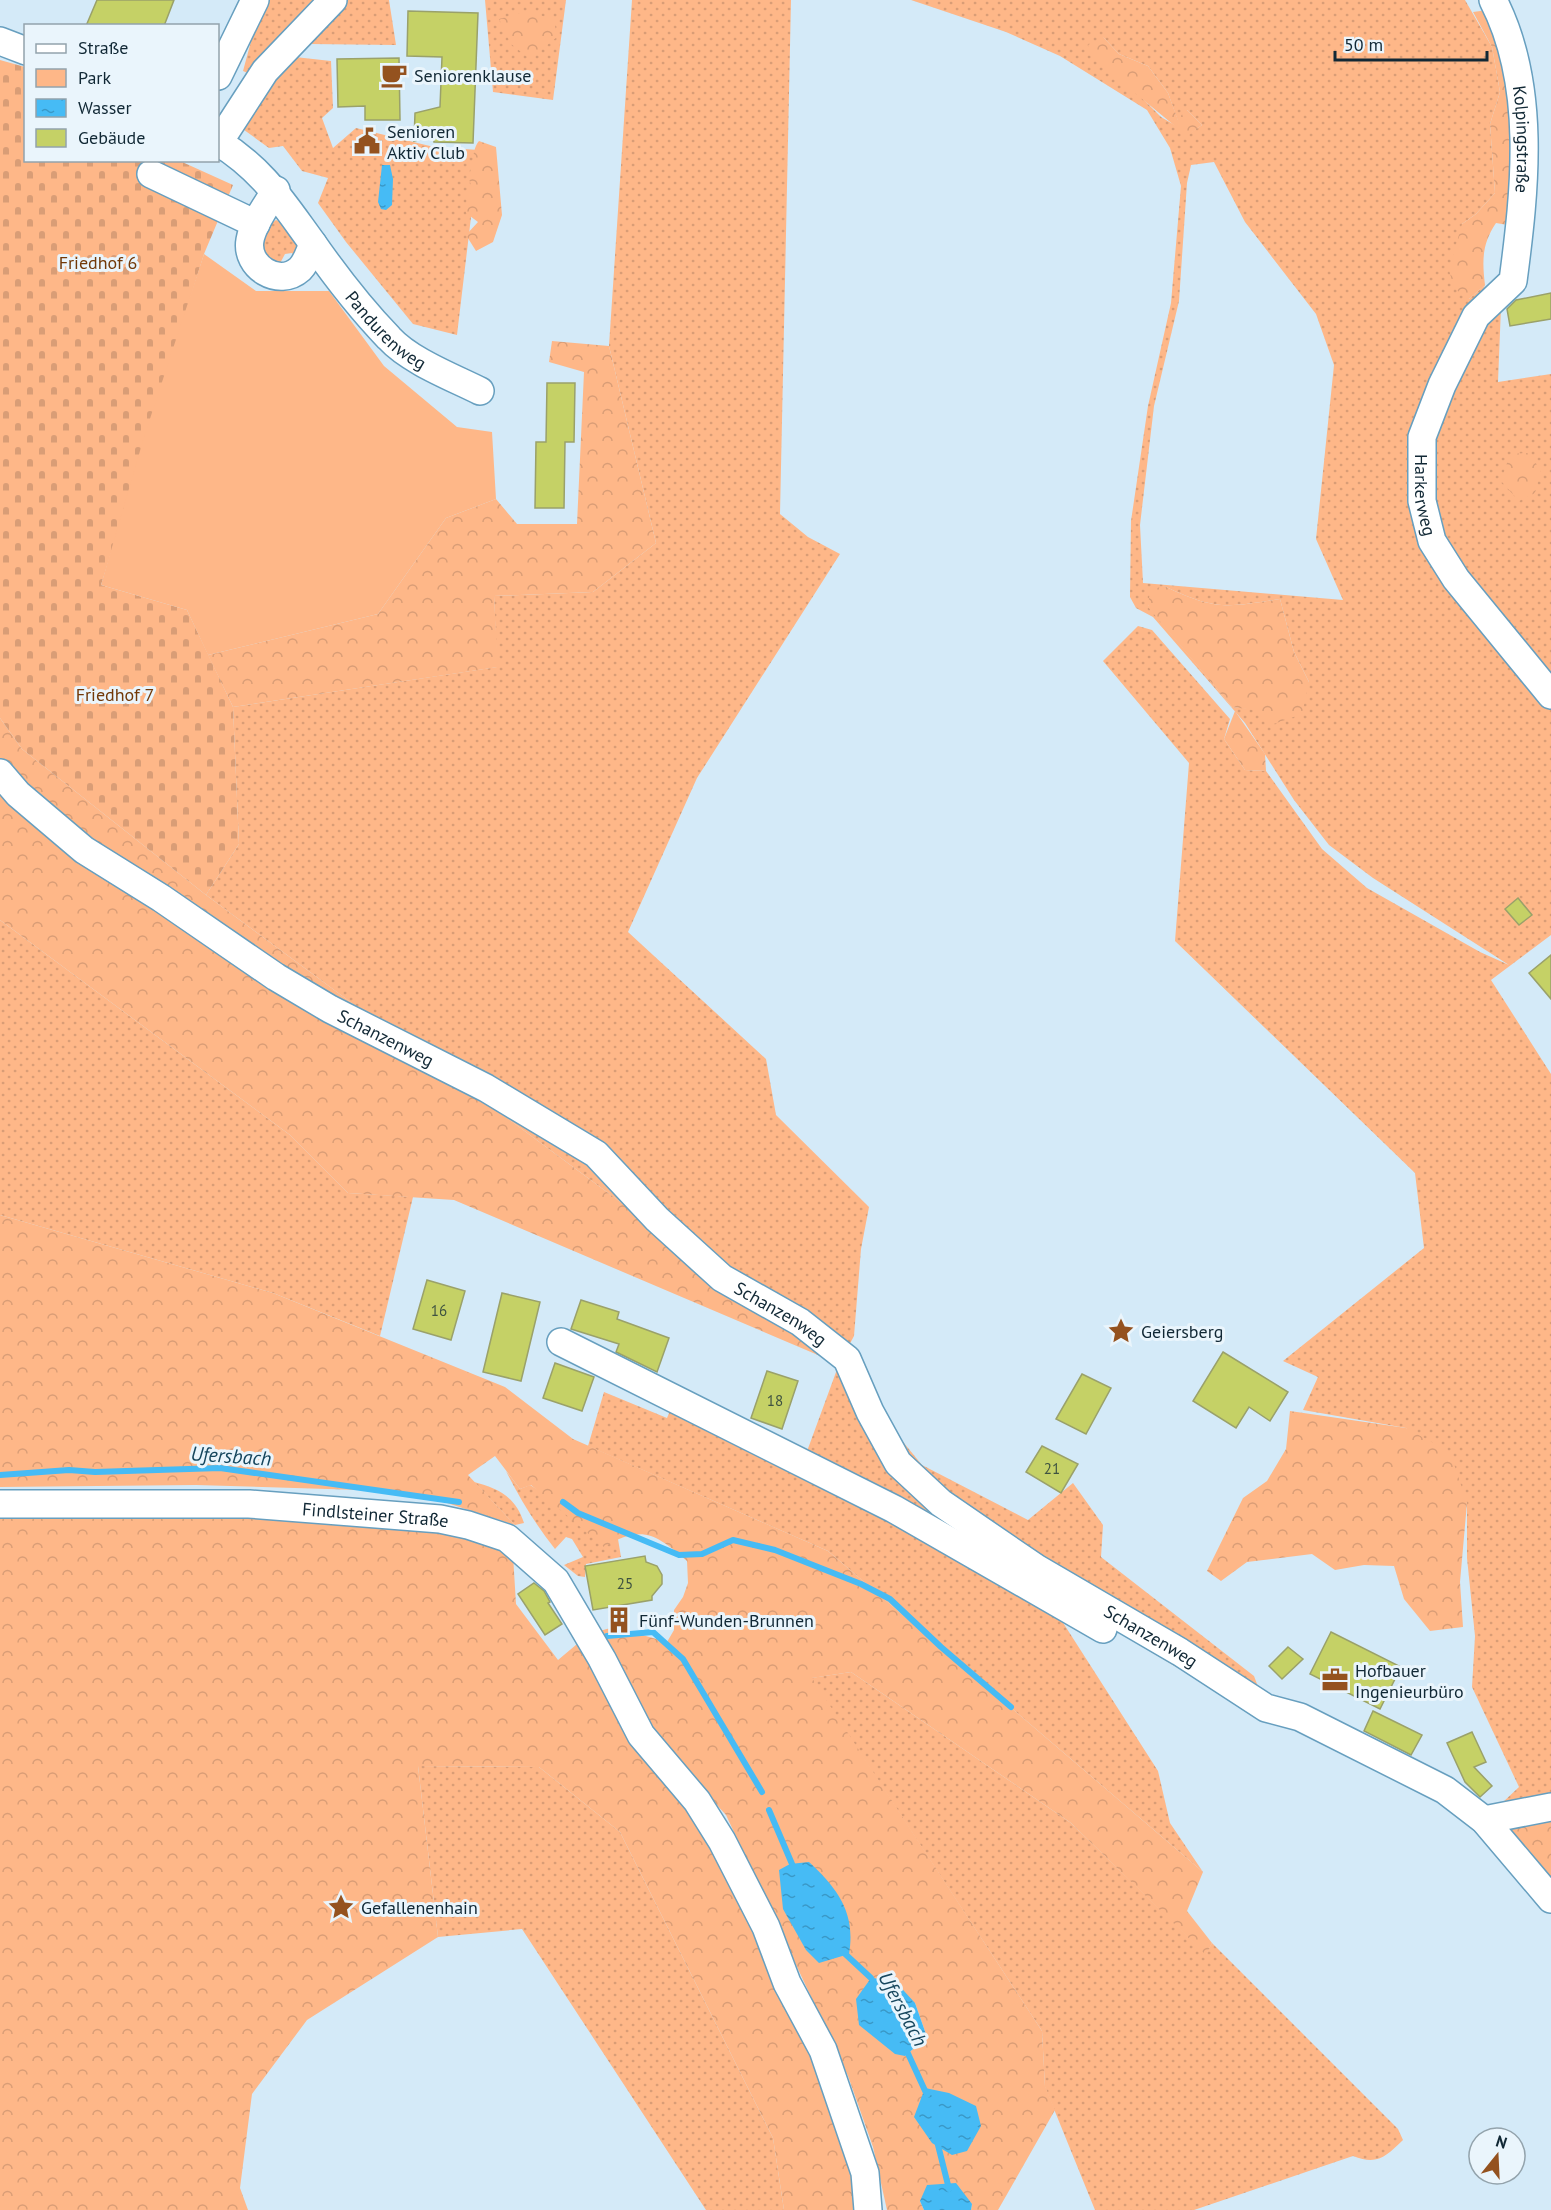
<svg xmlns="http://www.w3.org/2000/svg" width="1551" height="2210" font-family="'PT Sans',sans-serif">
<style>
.grass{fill:url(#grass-dots);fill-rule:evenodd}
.forest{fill:url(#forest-crowns);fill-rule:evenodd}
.cemetery{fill:url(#cemetery-stones)}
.park{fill:#feb788}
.water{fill:url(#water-ripples)}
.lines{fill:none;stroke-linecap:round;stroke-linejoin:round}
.stream{stroke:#46bbf5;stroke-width:6}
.building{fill:#c5d166;stroke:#9aa16a;stroke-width:1.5}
.minor-casing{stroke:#679fbf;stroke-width:30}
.minor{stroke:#fff;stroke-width:27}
.labels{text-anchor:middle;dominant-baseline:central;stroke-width:6;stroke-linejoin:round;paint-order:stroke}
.number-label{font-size:15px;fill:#3e5241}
.poi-label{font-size:18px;fill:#112835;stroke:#eaf5fc;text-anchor:start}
.street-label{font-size:18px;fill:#112835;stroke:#eaf5fc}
.park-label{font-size:18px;fill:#723908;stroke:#eaf5fc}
.water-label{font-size:20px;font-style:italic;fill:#16465d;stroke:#eaf5fc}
</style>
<defs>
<pattern id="grass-dots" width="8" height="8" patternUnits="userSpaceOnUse" patternTransform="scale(1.5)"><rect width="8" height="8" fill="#feb788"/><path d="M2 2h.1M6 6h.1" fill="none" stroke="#d99d76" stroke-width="1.8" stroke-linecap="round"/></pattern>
<pattern id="forest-crowns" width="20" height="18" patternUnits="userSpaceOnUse" patternTransform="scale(1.5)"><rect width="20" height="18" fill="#feb788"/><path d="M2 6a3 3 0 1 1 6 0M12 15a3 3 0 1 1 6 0" fill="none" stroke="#d99d76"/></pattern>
<pattern id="cemetery-stones" width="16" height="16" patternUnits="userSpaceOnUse" patternTransform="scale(1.5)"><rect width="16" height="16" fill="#feb788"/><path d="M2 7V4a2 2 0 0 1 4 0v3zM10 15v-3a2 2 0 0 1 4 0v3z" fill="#d99d76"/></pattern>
<pattern id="water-ripples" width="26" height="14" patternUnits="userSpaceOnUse" patternTransform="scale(1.5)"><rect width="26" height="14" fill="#46bbf5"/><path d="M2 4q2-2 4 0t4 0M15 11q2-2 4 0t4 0" fill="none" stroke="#3998c7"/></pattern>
</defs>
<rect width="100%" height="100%" fill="#d4eaf8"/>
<!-- grass -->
<path class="grass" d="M269,0H315L250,74L243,71L253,34Z
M346,0H389L396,45L310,44Z
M485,0H566L553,100L493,92Z
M632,0H791L780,514L808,537L840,554L697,778L628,932L766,1059L776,1115L869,1207L861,1249L854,1336L839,1364L922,1465L1028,1520L1073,1483L1103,1525L1101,1557L1254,1676L1266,1708L1248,1710L899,1501L806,1454L839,1364L206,895L239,844L233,707L497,667L494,596L593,592L656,543L609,346Z
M911,0H1465L1492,47L1500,92L1490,124L1495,193L1476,214L1462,224L1469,299L1485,285L1463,337L1419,501L1551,700V935L1491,980L1551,1074V1805L1484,1820L1519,1787L1472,1687L1475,1636L1467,1558V1503L1406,1428L1303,1410L1318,1377L1283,1361L1424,1248L1415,1173L1175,941L1189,763L1103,661L1138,626L1152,630L1230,719L1224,739L1245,770L1266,771L1322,849L1367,888L1480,952L1509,965L1373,878L1329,845L1294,800L1245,723L1153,617L1136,608L1130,597L1131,521L1148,406L1171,303L1181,186L1170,148L1147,110L1060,56L1006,32ZM1103,37L1119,54L1148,66L1168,93L1178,121L1187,110L1202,125L1187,135L1178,127L1161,117L1138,94ZM1214,162L1245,222L1316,314L1334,365L1316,539L1343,600L1143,583L1140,525L1154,406L1179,301L1187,183L1191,165ZM1164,586C1215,610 1225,608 1280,599L1294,652L1309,682L1254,709L1232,707L1148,606Z
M295,57L331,61L333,108L322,118L333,148L356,128L434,147L479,150L457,335L413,324L346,242L318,203L328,178L302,171L283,146L269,148L240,127L269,81Z
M276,220L286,224L301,244L295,257L292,253L285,254L278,267L265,264L260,238L266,227Z
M1502,282L1498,382L1551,374V690L1435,538L1426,438Z
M0,920L290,1135L348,1193L413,1197L380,1336L273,1293L0,1215Z
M604,1392L667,1418L672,1406L793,1461L1060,1618L1158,1771L1170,1823L1203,1872L828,1551L588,1446Z
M506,1471L520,1489L530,1485L618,1539L621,1557L586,1564L585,1577L578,1576L564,1565L583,1557L572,1539L566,1537L555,1549C536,1525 520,1499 506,1471Z
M474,1482C498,1488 516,1497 524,1523L515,1525Z
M851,1672L1071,1823L1206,1954L1212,1943L1398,2129L1403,2140C1386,2156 1378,2166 1353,2156L1194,2210H1095L1045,2087L1042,2031L811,1678Z
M418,1766L539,1767L620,1832L773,2138L784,2210H706L522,1929L438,1937Z"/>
<!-- forest -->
<path class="forest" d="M1495,9L1510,80L1514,226L1496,223C1482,244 1482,260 1485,285L1469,299L1454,288L1449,270L1462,224L1476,214L1495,193L1490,124L1500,92L1492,47L1473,12Z
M528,11L554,20L557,37L530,59L511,44L499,19Z
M1103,37L1119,54L1148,66L1168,93L1178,120L1186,109L1202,125L1187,136L1095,60L1088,45Z
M479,141L496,147L502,215L493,242L476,251L466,235L478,222L466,213L467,191L471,185L468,176C475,165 471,150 479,141Z
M552,341L609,346L656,543L593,592L494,596L498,667L233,707L208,655L378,614L446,518L496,499L517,524H577L584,372L549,362Z
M1528,453L1541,470L1535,493L1519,501L1501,481L1510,454Z
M1164,586C1215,610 1225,608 1280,599L1294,652L1309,682L1302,714L1268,726L1254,710L1232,707L1148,607L1150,590Z
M1235,711L1265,754L1266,771L1245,770L1224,739Z
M0,718L22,749L206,895L839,1364L454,1200L348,1193L290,1135L0,920Z
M0,1215L273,1293L505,1387L573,1439L828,1551L1203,1872L1187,1911L1212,1943L1206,1955L1071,1823L851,1672L812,1678L1042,2031L1045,2086L1055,2110L998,2210H971L972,2204L920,2201L924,2210H887L873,2147L848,2076L726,1815L648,1730L596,1632L614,1627L667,1642L674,1630V1610L683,1597L688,1583L687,1561C656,1534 642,1524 604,1547L531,1485L520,1489L495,1456L468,1475L515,1525L444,1502L360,1490L196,1485L0,1487ZM915,2003L927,2037L905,2056Z
M1290,1411L1406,1428L1450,1452L1467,1503L1460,1582L1463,1627L1430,1631L1404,1599L1394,1566L1364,1565L1335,1570L1312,1554L1247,1562L1221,1581L1207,1571L1243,1498L1267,1481L1286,1449Z
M119,1514L357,1520L474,1537L513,1555L516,1604L558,1660L583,1639L710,1833L826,2084L862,2210H784L773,2138L620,1832L539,1767L418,1766L438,1937L307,2020L252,2094L240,2188L248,2210H0V1516Z
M1551,1808V1899L1483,1821Z"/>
<!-- cemetery -->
<path class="cemetery" d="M0,60L25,67L26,160L180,161L233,185L204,254L101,585L187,610L233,707L239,844L206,895L22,749L0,718Z"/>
<!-- park -->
<path class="park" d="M204,254L256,291H329L384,366L457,427L492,432L496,499L446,518L378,614L208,655L187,610L101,585L144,437Z"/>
<!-- water -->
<path class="water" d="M382,165H390L393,179L392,205L386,210L381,209L378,202Z
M809,1862C838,1889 856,1913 849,1954L819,1963L806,1950L783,1909L779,1870L790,1864Z
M871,1978L894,1980L915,2003L927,2037L905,2056L895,2054L859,2025L856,1999Z
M925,2088L949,2093L976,2106L981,2126L967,2151L952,2155L932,2143L914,2117Z
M956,2183L972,2204L971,2210H924L920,2201L927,2185Z"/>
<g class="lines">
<!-- stream -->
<path class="stream" d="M0,1475L69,1470L95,1472L220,1468L459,1502
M563,1502L578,1513L679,1555L702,1554L733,1540L775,1550L861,1584L890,1599L941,1647L1011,1707
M607,1636L653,1632L683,1659L762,1792
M769,1810L795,1871
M842,1951L871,1978L874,1984
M905,2047L927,2095
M937,2141L949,2189"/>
</g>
<!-- building -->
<path class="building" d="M97,0H174L164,26H86Z
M408,11L478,13L473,143L434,142V136L414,141L415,113L440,107L442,57L407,56Z
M399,58L400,120H365V106L338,107L337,59Z
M1551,293V319L1510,326L1507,309L1516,300Z
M547,383H575L574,442H565L564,508H535L536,442H546Z
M1518,898L1532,915L1519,925L1505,909Z
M1551,955V999L1529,973Z
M427,1280L465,1291L451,1340L413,1329Z
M502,1293L540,1302L521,1381L483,1372Z
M581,1300L619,1312L617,1319L669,1338L657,1372L616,1352L619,1344L571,1329Z
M1223,1352L1288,1392L1270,1421L1249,1407L1236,1428L1193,1401Z
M555,1363L594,1377L582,1411L543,1398Z
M767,1371L798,1381L782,1429L751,1418Z
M1082,1374L1111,1388L1086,1434L1056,1419Z
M1042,1446L1078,1464L1061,1493L1026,1472Z
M645,1556L646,1562L657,1566L662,1575V1584L652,1596V1600L593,1610L585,1566Z
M534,1583L544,1591L550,1602L548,1603L562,1624L545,1635L518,1594Z
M1331,1632L1401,1667L1380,1709L1310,1674Z
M1288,1647L1303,1659L1282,1679L1269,1666Z
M1373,1711L1422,1735L1411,1755L1364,1731Z
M1472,1732L1486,1762L1474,1767L1492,1786L1480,1797L1465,1782L1447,1743Z"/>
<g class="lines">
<!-- minor casing -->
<g class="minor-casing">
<g id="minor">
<path id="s1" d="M1493,0C1537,85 1525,190 1513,281L1476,316L1442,385L1422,437V501L1432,541L1456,579L1551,695"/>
<path d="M0,41L26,51"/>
<path d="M218,76L255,0"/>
<path id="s2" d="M218,142C262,169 281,200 311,241C334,274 361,309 389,338C410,361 452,377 480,391"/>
<path d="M219,142L265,71L333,0"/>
<path d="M151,174L256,224"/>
<path d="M276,190C267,205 253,223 250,240C245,267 279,288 300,269C307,262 309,253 313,244"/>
<path id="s3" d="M0,773L18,794L84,850L161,898L276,977L330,1009L486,1088L596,1154L657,1219L722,1278L800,1322L847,1359L870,1412L898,1463L941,1503L1036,1568L1180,1652L1266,1708L1300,1717L1445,1790L1484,1820L1551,1899"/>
<path d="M561,1342L894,1509L1103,1629"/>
<path id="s4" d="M0,1504H249L440,1519L468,1525L507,1538L556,1581L602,1659L641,1735L697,1801L722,1841L766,1927L787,1983L823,2050L865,2173L868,2210"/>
<path d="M1484,1820L1551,1807"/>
</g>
</g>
<!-- minor -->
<use href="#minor" class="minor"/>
</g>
<!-- icons -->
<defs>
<g id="cafe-bare" transform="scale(2.07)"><path d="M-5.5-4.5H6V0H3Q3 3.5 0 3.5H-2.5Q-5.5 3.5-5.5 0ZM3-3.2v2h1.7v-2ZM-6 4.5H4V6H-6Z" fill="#94521f" stroke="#eaf5fc" stroke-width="2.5" paint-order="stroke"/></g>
<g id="civic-bare" transform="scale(2.07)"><path d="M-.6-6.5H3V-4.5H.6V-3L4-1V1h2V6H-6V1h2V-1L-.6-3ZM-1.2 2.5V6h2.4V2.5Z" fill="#94521f" stroke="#eaf5fc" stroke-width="2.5" paint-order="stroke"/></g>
<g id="sight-bare" transform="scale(2.07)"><path d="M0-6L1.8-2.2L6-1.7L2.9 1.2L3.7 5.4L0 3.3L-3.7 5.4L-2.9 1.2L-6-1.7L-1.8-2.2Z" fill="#94521f" stroke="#eaf5fc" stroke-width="2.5" paint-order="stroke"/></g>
<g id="building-bare" transform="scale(2.07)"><path d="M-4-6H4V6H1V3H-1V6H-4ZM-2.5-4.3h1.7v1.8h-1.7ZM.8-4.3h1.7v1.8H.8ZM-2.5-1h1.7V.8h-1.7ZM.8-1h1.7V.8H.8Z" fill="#94521f" stroke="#eaf5fc" stroke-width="2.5" paint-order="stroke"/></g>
<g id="office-bare" transform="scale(2.07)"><path d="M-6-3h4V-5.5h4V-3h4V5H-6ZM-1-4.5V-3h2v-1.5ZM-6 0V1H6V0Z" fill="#94521f" stroke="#eaf5fc" stroke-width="2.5" paint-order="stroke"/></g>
</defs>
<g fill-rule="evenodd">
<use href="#cafe-bare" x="394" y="75"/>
<use href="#civic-bare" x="367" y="141"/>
<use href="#sight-bare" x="1121" y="1331"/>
<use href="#building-bare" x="619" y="1620"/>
<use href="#office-bare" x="1335" y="1680"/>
<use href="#sight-bare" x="341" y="1907"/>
</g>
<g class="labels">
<!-- number labels -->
<g class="number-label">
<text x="439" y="1310">16</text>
<text x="775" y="1400">18</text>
<text x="1052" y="1468">21</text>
<text x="625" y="1583">25</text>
</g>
<!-- poi labels -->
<g class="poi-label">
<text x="414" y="75">Seniorenklause</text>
<text x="387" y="131">Senioren<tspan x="387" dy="21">Aktiv Club</tspan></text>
<text x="1141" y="1331">Geiersberg</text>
<text x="639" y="1620">Fünf-Wunden-Brunnen</text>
<text x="1355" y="1670">Hofbauer<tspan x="1355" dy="21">Ingenieurbüro</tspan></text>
<text x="361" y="1907">Gefallenenhain</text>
</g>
<!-- street labels -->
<g class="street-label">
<text stroke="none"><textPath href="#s1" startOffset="144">Kolpingstraße</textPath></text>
<text stroke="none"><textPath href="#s2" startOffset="254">Pandurenweg</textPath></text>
<text stroke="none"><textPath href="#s1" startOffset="528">Harkerweg</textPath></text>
<text stroke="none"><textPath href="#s3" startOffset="470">Schanzenweg</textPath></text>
<text stroke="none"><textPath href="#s3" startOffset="956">Schanzenweg</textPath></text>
<text stroke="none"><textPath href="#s4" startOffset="376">Findlsteiner Straße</textPath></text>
<text stroke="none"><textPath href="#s3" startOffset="1460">Schanzenweg</textPath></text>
</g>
<!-- park labels -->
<g class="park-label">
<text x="98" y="262">Friedhof 6</text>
<text x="115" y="694">Friedhof 7</text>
</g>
<!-- water labels -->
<g class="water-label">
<text transform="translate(231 1456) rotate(4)">Ufersbach</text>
<text transform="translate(903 2009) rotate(62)">Ufersbach</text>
</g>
</g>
<!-- legend -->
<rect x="24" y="24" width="195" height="138" fill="#eaf5fc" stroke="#93a3ac" stroke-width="1.5"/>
<rect x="36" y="44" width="30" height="9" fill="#ffffff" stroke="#93a3ac" stroke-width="1.5"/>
<text x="78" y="54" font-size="18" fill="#112835">Straße</text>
<rect x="36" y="69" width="30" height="18" fill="#feb788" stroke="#93a3ac" stroke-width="1.5"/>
<text x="78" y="84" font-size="18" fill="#112835">Park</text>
<rect x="36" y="99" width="30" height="18" fill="url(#water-ripples)" stroke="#93a3ac" stroke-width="1.5"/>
<text x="78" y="114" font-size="18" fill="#112835">Wasser</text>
<rect x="36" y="129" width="30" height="18" fill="#c5d166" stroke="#93a3ac" stroke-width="1.5"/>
<text x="78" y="144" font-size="18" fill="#112835">Gebäude</text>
<!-- north arrow -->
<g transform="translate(1497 2156) rotate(18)"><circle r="28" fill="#eaf5fc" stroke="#93a3ac" stroke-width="1.5"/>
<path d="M0-4.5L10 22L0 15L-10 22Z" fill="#94521f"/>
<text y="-9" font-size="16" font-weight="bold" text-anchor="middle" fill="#112835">N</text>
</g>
<!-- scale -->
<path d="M1335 51v9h152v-9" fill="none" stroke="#112835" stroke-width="3"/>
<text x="1344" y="51" font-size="18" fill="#112835" stroke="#eaf5fc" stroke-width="4.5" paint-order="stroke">50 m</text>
</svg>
